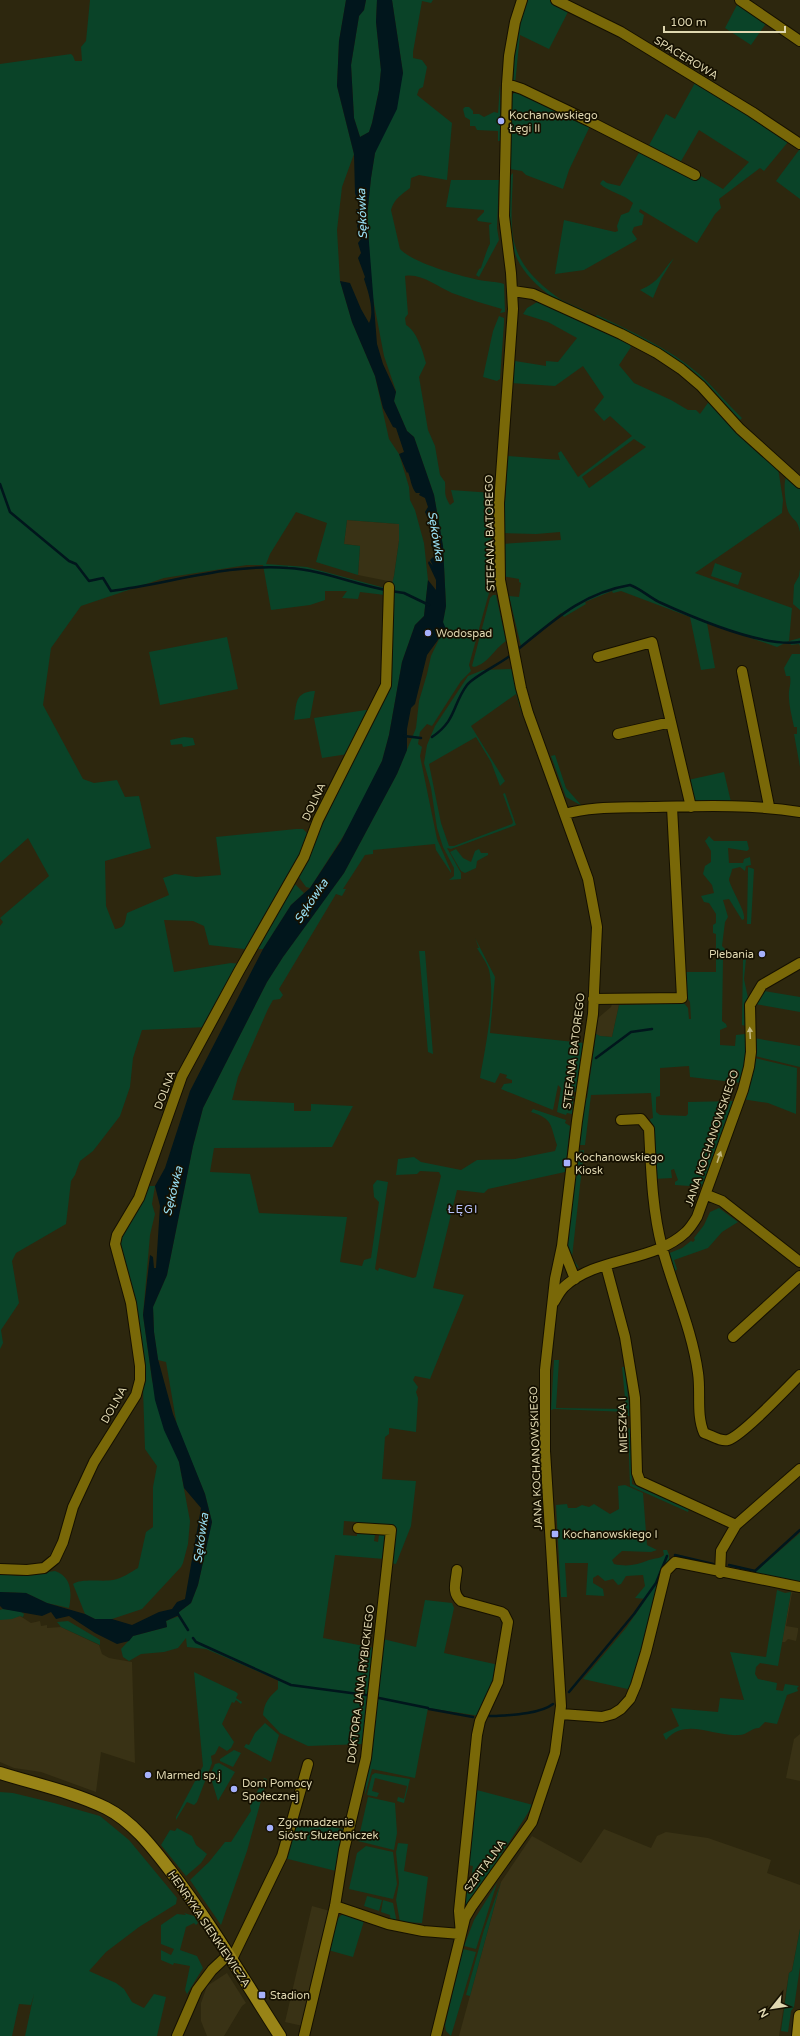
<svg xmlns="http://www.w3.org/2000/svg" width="800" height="2036" font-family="'Varela Round',sans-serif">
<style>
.built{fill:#393215}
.green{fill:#0a4328;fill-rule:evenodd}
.water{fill:#01161c}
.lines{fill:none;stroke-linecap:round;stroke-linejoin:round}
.stream{stroke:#01161c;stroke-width:2.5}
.minor-casing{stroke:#151000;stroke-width:12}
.major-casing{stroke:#151000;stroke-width:14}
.minor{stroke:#796808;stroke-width:10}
.major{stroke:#998417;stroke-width:12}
.oneway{fill:#c0b67e}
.poi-dot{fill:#a6b1fc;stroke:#151000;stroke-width:1.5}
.labels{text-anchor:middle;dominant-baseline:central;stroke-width:3.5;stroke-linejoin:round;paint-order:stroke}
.street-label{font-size:11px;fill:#dfd7b0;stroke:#151000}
.poi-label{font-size:11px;fill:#dfd7b0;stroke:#151000;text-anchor:start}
.water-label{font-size:12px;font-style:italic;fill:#99e0f4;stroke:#151000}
.neighbourhood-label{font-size:12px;letter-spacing:1px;fill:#bac3fc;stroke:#151000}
</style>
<rect width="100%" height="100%" fill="#2d270e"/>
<!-- built -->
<path class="built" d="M347,520L399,524V541L393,582L358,575L360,546L344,544Z
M612,1004L619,1005L612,1037L599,1036L596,1034L598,1018L611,1007Z
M791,1592L800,1594L792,1593L786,1626L798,1628V1631L796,1641L788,1639L785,1642H782Z
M20,1616L31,1623L40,1621L41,1626L47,1625V1628L61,1627L99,1645L102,1654L109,1658L132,1662L135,1763L101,1752L96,1792L41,1772L14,1768L0,1762V1619Z
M800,1734V1781L786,1778L794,1739Z
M604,1829L651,1848L657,1836L666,1832L708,1838L771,1860L767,1873L800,1885V1929L792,1970L789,1973L779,2036H459L501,1882L532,1836L581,1863Z
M312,1906L330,1911L303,2026L285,2022Z
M227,1973L246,2003L242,2006L224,2036H207L201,2021V2003L207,1986Z"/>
<!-- green -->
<path class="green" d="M90,0H346L339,41L337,86L354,154L342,187L337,230L340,281L352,322L375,376L389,439L399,454L409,487L410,500L415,510L424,543L428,580L424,616L415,625L402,662L389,735L382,761L351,824L310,888L306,887L298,876L388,686L389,596L394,576L399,541V524L347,520L344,544L360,546L358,575L316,562L327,523L296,512L270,554L266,564L307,567L385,588V595L360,592L358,599L342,598L347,591H325V600L310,605L271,610L263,565H247L164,578L81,606L51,648L43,705L83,779L94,783L117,780L125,797L139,796L151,848L105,861L106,906L115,929C126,928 125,921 127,913L169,895L163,878L175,874L196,877L221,875L216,837L296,829H303L309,835V840L246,954L244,949L209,945L204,926L193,921L164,920L174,972L231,963L241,964L207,1027L142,1030L133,1058L130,1087L120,1116L93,1151L80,1161L75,1175L71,1181L66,1224L16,1253L12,1261L19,1303L1,1330L3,1343L0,1349V926L3,922L0,918L49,876L28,838L0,863V64L71,54L73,56L75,61H82L81,47L86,41Z
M366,0H377L376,22L381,70L379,90L372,123L369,132L360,137L354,118L351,65L359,16L364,10Z
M392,0H433L431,3L422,1L413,52V58L422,60L427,67L423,87L419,89L417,95L452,123L447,180L419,175L411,178L410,188C401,195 394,199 391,210L400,249C413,263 460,276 479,280C487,282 496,281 504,284L505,312L500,313L502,309C485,304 468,299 452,293C438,287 421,273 405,276L408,314L405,318L406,325C417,331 423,352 426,363L419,377L428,430L435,446L440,475L445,482C446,493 443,493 450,505L454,502L451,490L493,493L491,558L492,582L469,665L471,671L461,681L432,726L427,724L420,732L418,744L422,747L420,756L437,839L451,871V873L436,850L435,844L373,850V854L365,855L343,889H346L342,896L336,894L279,989L283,995L280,999L273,1000L268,1009L238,1077L232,1100L294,1103V1111H311V1104L353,1106L332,1147L214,1148L210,1172L250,1174L259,1213L347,1217L340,1262L362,1266L364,1260L371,1258L379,1202L374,1197L373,1185L377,1180L388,1182L375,1269L378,1271L379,1268L413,1278L416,1277L441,1176L439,1172L420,1171L417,1174L396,1175L398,1159L414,1157L421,1162L461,1170L477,1160L515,1159L555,1151L557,1145C550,1124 553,1119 531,1112L533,1109L566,1120L565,1123L570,1126L565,1172L488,1189L484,1193L457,1190L433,1288L464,1295L430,1379L415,1376L413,1380L418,1387L416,1392L418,1398L416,1432L389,1428V1434L385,1437L382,1479L416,1481L411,1526L396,1564L391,1563L395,1529L358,1526V1522L344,1521L343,1535L357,1536V1532L373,1533L375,1535L374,1541L378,1542L379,1535L384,1533L387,1538L384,1559L335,1555L323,1638L374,1648L363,1744L308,1746L280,1733L263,1715C264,1703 269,1697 278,1689V1680L206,1649L187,1647L186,1638L178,1648L164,1652L141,1654L129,1661L123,1657L121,1649L133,1636L167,1627L166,1621L179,1616V1612L191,1603L198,1585L212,1522L205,1494L177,1426L166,1362L158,1360L154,1332L153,1307L167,1275L193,1146L203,1108L267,982L283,957L344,873L397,774L416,728L419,701L427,674L431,656L441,635L444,633L443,622L446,606L443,546L434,495L414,437L407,431L394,401L396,391L384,356L372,293L367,217L371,178L375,153L403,73Z
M528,0H550L569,10L549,49L520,35L515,84L513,82C514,55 516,25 528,0Z
M738,3L767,22L751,45L725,28Z
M696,81L800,148V199L776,181L799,150L788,142L764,171L760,168L719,199L721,208L715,214L697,243L640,209L639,212L644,215L642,225L634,227L632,232L637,239L635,241L584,270L555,274L564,220L615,232L618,231L617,226L621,215L629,212L633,203C624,194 609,192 600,184L601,182L603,180L607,183L620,186L641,149L694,178L701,176L723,189L749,162L699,130L680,163L648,147L666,114L675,119Z
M500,85L501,141H498V131L477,130L475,126H470V120L465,117L463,109L465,107H469L473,111V114H479L484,117L494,112L498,113Z
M515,92H520L591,124L569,170L563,189L526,175L522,171L510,169L512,95Z
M513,173C511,233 504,258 557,297C566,304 581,307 589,313C576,311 558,302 548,294C502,259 509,228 510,176Z
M451,180H499L497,228L499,240L479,277L476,275L479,269L481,268C482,265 488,246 490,244L489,225L492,223L478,221L477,219L484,212V210L446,207Z
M674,258L661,279L653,298L640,290C661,281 660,273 674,258Z
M539,301L628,342L631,347L619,365L634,383L671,400L688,410H696L700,414L710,400L778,468L783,500L782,513L695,573L792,608L789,641L800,638V646L799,644L791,645L789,641L777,647L707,623L715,668L701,670L690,617L621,591L613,593L612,591L585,602L586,604L564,617L561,613L521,646L509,596L519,597L521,583L519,582V579L502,576V544L561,540L560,532L536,534L503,533L508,456L560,460L558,453L561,451L578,477L632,436L610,416L604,421L594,410L604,397L583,366L555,386L511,383L515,361L546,366V361L558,362L577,338L548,322L523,314L527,308ZM634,439L646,447L589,488L582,477Z
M597,315C632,332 669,348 699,374C714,387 727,404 742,418L740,420C725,405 711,387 695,373C665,349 630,333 595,317Z
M499,316L504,318V323L500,379L497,381L483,377L493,331Z
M787,476L800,488V532C797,518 795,523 789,513C786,509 782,481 787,476Z
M715,563L742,573L738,585L711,576Z
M800,569V610L793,604L794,585L799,576Z
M493,595H496L506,641C493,650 489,663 474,667L472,666L490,598Z
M227,637L238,689L160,705L149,652Z
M792,654H800V767L794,734H797V727H794C792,716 788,703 789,691C790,686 791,682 790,676H786L784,668Z
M512,669L523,710L521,711L516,694L471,726L505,781L500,786L491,762L476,737L429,764L441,823L449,846H454L512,824L513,822L503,794L505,793L516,825L451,849L447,848L461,873V879L449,880L454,876V868L443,847L437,828L431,788L424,763L427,745L435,726L468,676L483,670Z
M313,691H315L310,718L294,720C297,704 294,693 313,691Z
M372,709L348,754L322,758L314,718Z
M184,737L193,738L195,745L183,747L182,744L171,745L170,740Z
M555,755L566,788L582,806L566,797L551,756Z
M724,772L731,802L751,801V803L696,804L688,780Z
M709,836L714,841H747L749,849L747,851L728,848L729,863H743L744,859L750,857L751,865L746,866L745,871L740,867L732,869C732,872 729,878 729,880C732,891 746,912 744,919L742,920L729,899L723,900L728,917L725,922L722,946L732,956L729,959H723L722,1021L726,1024L727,1027L720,1030V1045L735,1046L736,1035L745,1034C748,1052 746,1066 741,1083L690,1077L689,1066L660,1068V1096L656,1097V1112L660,1115L686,1116L688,1114V1102L735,1101L705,1187L675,1185V1182L678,1180L674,1169L671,1170L672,1178L654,1179L650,1119L653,1118L651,1093L591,1095L585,1145H579L585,1098H587L596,1034L600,1036L612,1037L619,1005L684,1003L688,1008L689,1019H691L690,1002L684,993L683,972H716V934L713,933V925L716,923V914L709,903L704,902L701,896L714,893L712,885L703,874L705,866L711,862V851L705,841Z
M456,849L463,858L471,862L475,851L479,849L481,853H488V855L477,861L476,868L465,873L461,871L450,852Z
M748,867L754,869L751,924H747Z
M294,883L304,893L291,905L263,949H256Z
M475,938L495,977L490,1033L584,1043L577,1092H574L572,1114L567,1113L566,1115L557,1112L561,1088L558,1085L553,1110L501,1089L504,1084L512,1083V1080L506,1078L507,1075L500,1073L495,1083L480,1078C485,1048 496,999 489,970C487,963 481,955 477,948H479Z
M419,951H425L433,1054L428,1052Z
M743,959H746L744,979L748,998L746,1026L742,1025Z
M764,991L800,997V1012L755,1004Z
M754,1038L800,1046V1067L755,1056Z
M755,1058L797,1068L796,1114L768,1103L742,1099L755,1063Z
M584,1150L572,1257L579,1268L575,1266L567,1250L578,1151Z
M147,1186H155L152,1204L155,1214L150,1235L143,1315L152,1380L179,1462L190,1521L188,1544L183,1563L181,1567L142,1609L112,1619H95L85,1614L73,1584C81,1578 102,1582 113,1580C121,1579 131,1572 138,1568L146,1532L153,1527V1487L157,1466L145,1449L143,1389L119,1240Z
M719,1208L738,1222L722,1232L708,1248L674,1260L677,1269L673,1274L667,1254L682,1248L691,1241L693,1242L695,1240L694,1238L704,1225L710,1212Z
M554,1360H559L556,1408L626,1409L622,1367H625L630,1416H628V1412L554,1409L551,1410Z
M628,1428L631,1429L632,1484L689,1509L688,1512L630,1486Z
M625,1485L643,1493L647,1545L657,1550L651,1552L622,1551L612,1560L614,1564C627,1567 637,1565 649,1560C655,1558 660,1559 664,1555L663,1550H667L669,1555V1564L632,1690L583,1679L626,1628L646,1599L635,1598L645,1586L643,1575L626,1576L621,1584L618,1585L613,1579L605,1581L598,1575L593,1578V1583L603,1589L604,1596L586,1595L588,1563H565L567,1597H561L556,1505L567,1504L568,1508H576L582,1505L589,1507L594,1504L610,1514L619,1509L618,1486Z
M800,1533V1585L750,1575L751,1571L755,1572Z
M55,1571C72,1577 72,1593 69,1608L47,1603L26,1593L0,1592V1573L18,1576Z
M777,1590L785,1593L791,1592L778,1666L760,1663L756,1667L755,1674L758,1679L777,1683L776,1690L783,1691L785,1684L799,1686L797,1688L798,1691L787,1695L777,1724L765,1722L759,1728C751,1728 747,1735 739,1735C713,1737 686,1717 666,1740L663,1734L679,1726L671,1708L718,1712L720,1698L744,1700L730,1652L766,1657Z
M425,1600L452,1603L454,1608L444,1653L499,1665L480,1716L428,1708L415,1778L372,1769L365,1795L366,1780L364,1775L383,1639L416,1647Z
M3,1609L20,1611L24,1614L23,1617L20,1616L12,1619L0,1620V1610Z
M68,1621L97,1638L100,1640V1645L61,1627L57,1622Z
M194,1672L236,1692L238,1694L236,1698L242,1702L241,1704L236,1700L234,1703L232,1702L222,1724L234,1742L231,1748L227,1751L219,1746L215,1754L211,1756L212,1763L197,1802L194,1805L187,1802L176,1820V1817L203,1766Z
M265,1723L279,1735L271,1762L244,1747L246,1744L249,1745L255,1733Z
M234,1750L241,1753L233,1767L220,1761V1759Z
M219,1763L235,1772L218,1801L210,1775L215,1764Z
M375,1773L410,1779L404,1803L397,1801L398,1797L404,1799L407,1786L375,1778L372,1791L379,1793L377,1797L367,1795L372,1775Z
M264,1778L267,1779L247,1851L221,1925L190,1880L209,1862L225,1842H231L251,1811L250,1806Z
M473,1789L533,1805L461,1917L464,1882L471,1881L473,1866L467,1865Z
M0,1792L13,1793L54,1803L100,1816L129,1840L177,1898L176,1904L139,1927L106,1952L89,1971L116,1983L124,1989L132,2002L144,2008L154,1994L166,1997L157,2036H25L34,1994L31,2005L19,2004L12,2036H0Z
M368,1797L395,1803L397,1833L394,1850L358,1841Z
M296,1818L346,1830L336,1871L284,1858Z
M177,1828L192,1836L196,1845L207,1854L201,1863L186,1876L161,1845L170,1830L175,1831Z
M398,1843L408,1844L404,1871L428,1877L422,1923L400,1922L396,1900L399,1883L396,1852Z
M366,1846L393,1852L397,1884L393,1899L349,1889L357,1853Z
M501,1882L470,1996L466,1995L484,1930Z
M497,1883L476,1949L464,1946L474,1920Z
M367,1896L382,1900L379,1911L364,1906Z
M383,1900L393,1903L397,1923L391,1922L390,1915L381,1912Z
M184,1913L194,1916L198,1923L196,1925L194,1923L186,1927L180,1950L197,1956L203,1968L187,1994L185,1990L190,1966L174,1963L173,1965L161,1960V1950L171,1955L174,1949L161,1944V1925L177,1914L186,1915Z
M344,1913L364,1921L353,1957L328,1950L338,1918Z
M800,1929V1967L794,2007L791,2011L788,2032L781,2031L789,1973L792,1971Z
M463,1949L476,1952L451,2036L446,2031L445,2025Z"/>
<!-- water -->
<path class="water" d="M346,0H366L364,10L359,16L351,65L354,118L360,137L369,132L372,123L379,90L381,70L376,22L377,0H392L403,73L397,109L375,153L371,178L367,217L377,344L383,364L396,392L394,401L407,431L414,437L434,495L443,546L446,606L443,622L446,629L427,655L415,704L411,708L407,729V750L397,774L344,873L283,957L267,982L203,1108L193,1146L167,1275L153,1307L154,1332L158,1359L173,1414L205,1494L212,1522L198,1585L191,1603L179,1612V1615L166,1621L167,1627L133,1636L129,1641L117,1644L95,1633L69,1616L56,1619L51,1612L42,1616L3,1609L0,1606V1592L26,1593L47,1603L85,1614L95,1619H112L132,1625L159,1612L172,1609L177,1602L185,1599L201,1508L184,1488L179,1462L164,1430L155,1400L143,1315L150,1255L153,1257L154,1268H156L160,1206L155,1186L165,1168L190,1091L263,949L291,905L310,888L341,841L382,761L389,735L402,662L415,625L424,616L428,580L436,590V580L428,563L429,561L433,566L430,560L433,557L437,562L438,559L431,545L432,542L429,528L430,530L432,528L425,512L428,507L425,498L419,495L420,493H416C411,487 411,480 408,472L407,473L399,454L404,452L396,428L393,427L383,408L375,376L352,322L340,281L350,283L361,309L369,323C375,312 368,291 364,279L365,277L358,258L361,253L358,243L361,239L357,226C359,220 360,216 356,209H360L355,193L354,154L337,86L339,41Z"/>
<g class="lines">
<!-- stream -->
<path class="stream" d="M0,484L10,512L69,561L76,564L89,581L103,578L111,591C168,584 230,563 288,568C322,570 353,584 386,590
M391,591L404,593L429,605
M516,651C553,621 582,593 630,585C641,589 649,597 659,602C694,618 763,648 800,642
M404,736L421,738
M432,737C457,720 452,705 467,685C474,676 500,664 511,655
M596,1058L631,1032L652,1029
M675,1555L713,1564
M729,1565L755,1571L800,1530
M178,1614L188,1630
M193,1638L196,1642L291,1685L366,1695
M569,1692L634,1614L656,1583L667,1556
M379,1698L428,1708
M429,1709L473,1717
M489,1716H495
M495,1716C511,1715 540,1714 553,1704"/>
<!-- minor casing -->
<g class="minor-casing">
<path id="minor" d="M556,0L621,32L752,112L800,144
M740,0L800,41
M507,84L522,89L589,121L695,175
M513,291L533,294L621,334L657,353L681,369L701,386L740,429L800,483
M598,657L652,642L691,807
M742,671L769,806
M618,734L671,722
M565,814C592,806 622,808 650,807C700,806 751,804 800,812
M593,999L682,998L672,807
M621,1120L641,1119L649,1129C651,1168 652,1209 662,1247C673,1289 692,1329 698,1373C701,1392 696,1415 704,1433C711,1435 721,1442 728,1440C743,1435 787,1388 800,1375
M707,1195L722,1201L800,1262
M562,1246L575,1279
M606,1266L625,1337L635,1398L637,1473L640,1481L736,1525L800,1469
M554,1302C557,1297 560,1291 564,1287C597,1256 653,1263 686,1232C690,1228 694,1222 697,1217L743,1090L749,1067L751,1052L750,1005L762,985L800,963
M733,1337L800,1276
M0,1569L27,1570L44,1568L55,1559L63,1542L73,1507L94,1462L136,1395L140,1380V1366L131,1303L115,1244L117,1235L139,1198L182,1076L239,971L304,857L318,820L386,685L389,587
M720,1573L721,1551L736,1525
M561,1714L602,1717L613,1714L621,1709L630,1699L636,1685L646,1652L666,1571L675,1562L800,1587
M335,1906L388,1924L423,1931L461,1934L459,1911L477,1735L480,1721L498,1682L508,1622L504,1614L501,1612L461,1601C451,1592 456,1582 457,1570
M232,1959L282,1856L308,1764
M177,2036L197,1990L212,1970L228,1955
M304,2036L335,1906L344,1850L366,1758L391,1530L358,1528
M436,2036L465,1918L472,1906L532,1822L555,1753L561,1706L545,1451V1370L555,1279L562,1246L577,1121L593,1014L597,927L588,879L528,713L521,688L500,580L499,503L513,309L511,273L504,216L507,84L509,56L515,22L522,0"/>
</g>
<!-- major casing -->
<g class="major-casing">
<path id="major" d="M0,1773C35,1784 73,1792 106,1808C132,1821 152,1847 169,1869C210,1922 244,1980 280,2036
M798,2036L800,2016"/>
</g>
<!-- minor -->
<use href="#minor" class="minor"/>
<!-- major -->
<use href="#major" class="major"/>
</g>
<!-- one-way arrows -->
<defs><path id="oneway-solid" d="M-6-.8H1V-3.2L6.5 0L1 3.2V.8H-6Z"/></defs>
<g class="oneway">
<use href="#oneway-solid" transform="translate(750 1033) rotate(-93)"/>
<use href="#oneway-solid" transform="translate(719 1157) rotate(-71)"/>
</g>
<!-- markers -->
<g class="poi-dot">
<circle cx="501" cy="121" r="4"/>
<circle cx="428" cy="633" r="4"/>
<circle cx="762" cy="954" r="4"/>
<rect x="563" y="1159" width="8" height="8" rx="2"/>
<rect x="551" y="1530" width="8" height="8" rx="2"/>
<circle cx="148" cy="1775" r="4"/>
<circle cx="234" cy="1789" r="4"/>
<circle cx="270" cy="1828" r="4"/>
<rect x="258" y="1991" width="8" height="8" rx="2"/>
</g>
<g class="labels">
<!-- street labels -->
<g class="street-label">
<text transform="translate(686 58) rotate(31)">SPACEROWA</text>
<text transform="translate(490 533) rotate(-91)">STEFANA BATOREGO</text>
<text transform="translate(314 802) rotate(-65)">DOLNA</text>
<text transform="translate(574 1051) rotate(-83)">STEFANA BATOREGO</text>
<text transform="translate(165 1090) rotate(-69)">DOLNA</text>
<text transform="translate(712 1138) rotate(-71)">JANA KOCHANOWSKIEGO</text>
<text transform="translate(114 1405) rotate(-60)">DOLNA</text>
<text transform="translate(623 1425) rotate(-92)">MIESZKA I</text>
<text transform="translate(536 1458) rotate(-92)">JANA KOCHANOWSKIEGO</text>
<text transform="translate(361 1684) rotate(-83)">DOKTORA JANA RYBICKIEGO</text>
<text transform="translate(485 1866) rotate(-54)">SZPITALNA</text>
<text transform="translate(209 1929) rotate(56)">HENRYKA SIENKIEWICZA</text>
</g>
<!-- poi labels -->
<g class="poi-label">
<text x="509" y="115">Kochanowskiego<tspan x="509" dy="13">Łęgi II</tspan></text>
<text x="436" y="633">Wodospad</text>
<text x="754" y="954" text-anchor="end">Plebania</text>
<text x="575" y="1157">Kochanowskiego<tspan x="575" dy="13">Kiosk</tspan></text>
<text x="563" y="1534">Kochanowskiego I</text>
<text x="156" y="1775">Marmed sp.j</text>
<text x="242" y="1783">Dom Pomocy<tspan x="242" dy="13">Społecznej</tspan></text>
<text x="278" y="1822">Zgormadzenie<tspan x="278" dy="13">Sióstr Służebniczek</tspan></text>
<text x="270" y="1995">Stadion</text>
</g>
<!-- water labels -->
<g class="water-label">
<text transform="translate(362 214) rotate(-92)">Sękówka</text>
<text transform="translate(436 536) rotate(81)">Sękówka</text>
<text transform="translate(311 901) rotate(-56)">Sękówka</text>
<text transform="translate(173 1191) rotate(-76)">Sękówka</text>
<text transform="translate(201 1538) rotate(-82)">Sękówka</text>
</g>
<!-- neighbourhood labels -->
<g class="neighbourhood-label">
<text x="463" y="1209">ŁĘGI</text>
</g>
</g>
<!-- north arrow -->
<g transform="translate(772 2008) rotate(240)" stroke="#151000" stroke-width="3" paint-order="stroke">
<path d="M0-3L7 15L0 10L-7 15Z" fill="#dfd7b0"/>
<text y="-6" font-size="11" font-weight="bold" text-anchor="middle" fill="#dfd7b0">N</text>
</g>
<!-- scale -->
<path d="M664 26v6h121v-6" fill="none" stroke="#dfd7b0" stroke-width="2"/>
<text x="670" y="26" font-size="12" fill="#dfd7b0" stroke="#151000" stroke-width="3" paint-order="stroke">100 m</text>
</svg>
